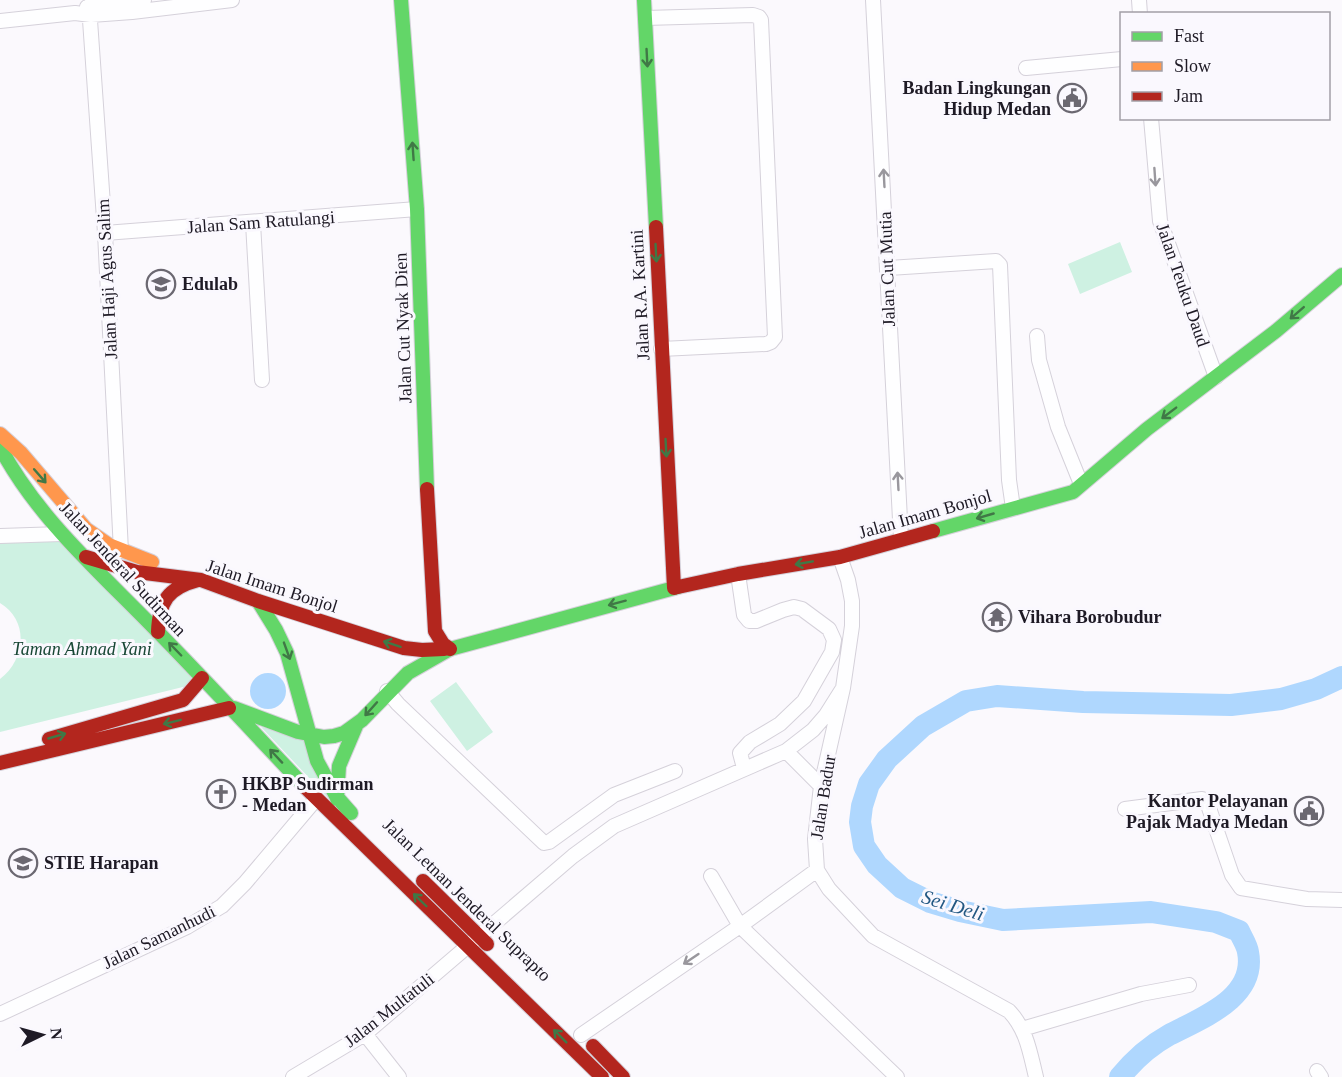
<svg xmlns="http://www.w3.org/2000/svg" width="1342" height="1077" font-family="'Times New Roman',serif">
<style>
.green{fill:#cef1e2}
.water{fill:#afd7fe}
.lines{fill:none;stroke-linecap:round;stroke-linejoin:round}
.river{stroke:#afd7fe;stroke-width:22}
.street-casing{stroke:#d5d1da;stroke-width:16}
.fast-casing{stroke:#d5d1da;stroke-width:16}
.slow-casing{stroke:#d5d1da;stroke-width:16}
.jam-casing{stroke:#d5d1da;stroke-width:16}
.street{stroke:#fefeff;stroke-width:14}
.fast{stroke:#63d668;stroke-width:14}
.slow{stroke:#ff974d;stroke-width:14}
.jam{stroke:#b3261e;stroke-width:14}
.oneway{stroke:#407846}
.oneway2{stroke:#99979d}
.labels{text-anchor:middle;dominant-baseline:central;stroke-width:6;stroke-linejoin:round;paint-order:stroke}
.poi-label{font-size:18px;font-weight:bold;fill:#1e1a25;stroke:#faf8fe;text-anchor:start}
.street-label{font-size:18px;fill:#1e1a25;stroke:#faf8fe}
.park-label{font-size:18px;font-style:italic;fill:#184735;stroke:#faf8fe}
.water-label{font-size:20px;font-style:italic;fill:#235883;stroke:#faf8fe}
</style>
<rect width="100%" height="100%" fill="#fbf9fd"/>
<!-- green -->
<path class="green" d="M1120,242L1132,272L1080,294L1068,264Z
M61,537L192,676L191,685L0,732V679C25,660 30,621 0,603V540Z
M456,682L493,732L467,751L430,701Z
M261,727L305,737L329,799Z"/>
<!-- water -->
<path class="water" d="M250 691a18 18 0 1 1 36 0a18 18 0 1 1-36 0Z"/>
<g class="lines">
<!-- river -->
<path class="river" d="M1120,1077C1133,1061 1151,1045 1169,1035C1201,1018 1257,998 1248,952C1247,945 1242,938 1239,931L1216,922L1151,912L1003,920L960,911L930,902L902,888L877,865L864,846L860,822L862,806L869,784L887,759L923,726L966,701L997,696L1083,702L1231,705L1281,699L1316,689L1342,677"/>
<!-- street casing -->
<g class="street-casing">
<path id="street" d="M873,0L901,539
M1139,0L1140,14
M89,6L105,233L121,551
M87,7L144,0
M645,18L753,15L759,17L761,20L775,337L771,342L766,344L661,349
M0,21L75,13L91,15L132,12L232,0
M1026,68L1122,59
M1151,118L1160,221L1216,377
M253,223L262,380
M105,233L417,209
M889,268L996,261L1000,265L1009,480L1013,508
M1037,336L1039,360L1058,427L1081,484
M0,536L61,534
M840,557L848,580L852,601V626L843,688L821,786L815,839L817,870L829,889L873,936L1009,1011C1027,1030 1030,1053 1036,1077
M738,574L744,615L749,621H756L783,610L794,607L802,609L829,629L834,640L832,652L804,701L780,724L750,742L740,753L744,768
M387,691L398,704L544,843L549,842L614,795L675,771
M786,751L821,786
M1125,809L1202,799L1208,805L1232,875L1241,888L1307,899L1342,900
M711,876L740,926L897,1077
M0,1014L187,927L222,906L245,883L316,799
M1022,1029L1141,994L1189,985
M365,1034L399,1077
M581,1035L740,926L817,870
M1317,1071L1321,1077
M293,1077L365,1034L573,856L614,826L786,751L813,730L826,715L843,688"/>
</g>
<!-- fast casing -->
<g class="fast-casing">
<path id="fast" d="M401,0L417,209L427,489
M644,0L656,227
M0,447C38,519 101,573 157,631C207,682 256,735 305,787
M933,531L1073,492L1147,429L1276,331L1342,275
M258,601L276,630L287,653L317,761L336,796L351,813
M229,708H234L298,732L324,737L334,736L344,733L362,720L408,673L450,649L678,587
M337,799L339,766L356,726"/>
</g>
<!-- slow casing -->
<g class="slow-casing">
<path id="slow" d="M0,434L21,453L86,529L109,545L152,562"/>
</g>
<!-- jam casing -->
<g class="jam-casing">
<path id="jam" d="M656,227L674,588
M427,489L435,631L443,644L450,649
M86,557L137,572L201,580L258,601L404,648L422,650L444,649
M678,587L738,574L840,557L933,531
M158,632C159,601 168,588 198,580
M49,739L183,700L202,678
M0,763L229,708
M305,787L602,1077
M423,881L487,944
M593,1046L623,1077"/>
</g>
<!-- street -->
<use href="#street" class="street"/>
<!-- fast -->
<use href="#fast" class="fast"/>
<!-- slow -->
<use href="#slow" class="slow"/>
<!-- jam -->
<use href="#jam" class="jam"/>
</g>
<!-- one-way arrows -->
<defs><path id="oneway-shaft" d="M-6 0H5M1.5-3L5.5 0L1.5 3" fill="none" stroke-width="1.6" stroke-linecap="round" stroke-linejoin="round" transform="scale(1.5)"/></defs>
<g class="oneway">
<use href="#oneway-shaft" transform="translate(647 58) rotate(87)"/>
<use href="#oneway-shaft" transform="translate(413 151) rotate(-94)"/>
<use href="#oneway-shaft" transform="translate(656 253) rotate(87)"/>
<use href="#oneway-shaft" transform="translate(1297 313) rotate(139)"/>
<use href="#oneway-shaft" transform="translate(1169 413) rotate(143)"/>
<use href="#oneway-shaft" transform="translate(666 448) rotate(87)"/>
<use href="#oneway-shaft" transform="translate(40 476) rotate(49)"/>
<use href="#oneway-shaft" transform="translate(985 516) rotate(164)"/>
<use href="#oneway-shaft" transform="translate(804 563) rotate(170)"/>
<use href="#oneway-shaft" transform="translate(617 603) rotate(165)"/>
<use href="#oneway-shaft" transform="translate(392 644) rotate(-162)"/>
<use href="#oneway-shaft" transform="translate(175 649) rotate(-134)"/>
<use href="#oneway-shaft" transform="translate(287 651) rotate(70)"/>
<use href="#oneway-shaft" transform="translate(371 709) rotate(132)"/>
<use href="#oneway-shaft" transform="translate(172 722) rotate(166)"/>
<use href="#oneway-shaft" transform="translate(57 736) rotate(-16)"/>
<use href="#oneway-shaft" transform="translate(276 756) rotate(-133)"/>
<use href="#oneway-shaft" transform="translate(420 900) rotate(-136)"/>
<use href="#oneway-shaft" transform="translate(560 1036) rotate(-135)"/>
</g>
<g class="oneway2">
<use href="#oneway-shaft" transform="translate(1155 177) rotate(86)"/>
<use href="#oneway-shaft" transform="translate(884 178) rotate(-93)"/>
<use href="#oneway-shaft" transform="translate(898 481) rotate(-93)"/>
<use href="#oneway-shaft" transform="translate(691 959) rotate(146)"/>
</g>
<!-- icons -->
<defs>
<g id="civic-ring" transform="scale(1.5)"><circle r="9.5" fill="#faf8fe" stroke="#6b6871" stroke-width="1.5"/><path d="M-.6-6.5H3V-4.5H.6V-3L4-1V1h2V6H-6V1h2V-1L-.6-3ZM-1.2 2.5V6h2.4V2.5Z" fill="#6b6871"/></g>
<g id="school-ring" transform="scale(1.5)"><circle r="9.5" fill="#faf8fe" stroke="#6b6871" stroke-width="1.5"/><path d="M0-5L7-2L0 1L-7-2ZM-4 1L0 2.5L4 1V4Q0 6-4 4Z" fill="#6b6871"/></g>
<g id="temple-ring" transform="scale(1.5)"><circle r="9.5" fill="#faf8fe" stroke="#6b6871" stroke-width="1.5"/><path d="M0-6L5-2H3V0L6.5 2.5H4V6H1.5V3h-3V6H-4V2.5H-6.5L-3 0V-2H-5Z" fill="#6b6871"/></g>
<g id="church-ring" transform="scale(1.5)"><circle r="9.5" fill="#faf8fe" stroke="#6b6871" stroke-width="1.5"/><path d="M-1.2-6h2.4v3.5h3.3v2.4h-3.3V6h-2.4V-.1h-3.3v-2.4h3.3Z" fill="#6b6871"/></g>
<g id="university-ring" transform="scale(1.5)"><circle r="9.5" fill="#faf8fe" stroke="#6b6871" stroke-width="1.5"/><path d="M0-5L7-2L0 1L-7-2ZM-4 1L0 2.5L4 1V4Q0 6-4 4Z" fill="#6b6871"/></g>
</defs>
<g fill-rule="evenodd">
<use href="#civic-ring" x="1072" y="98"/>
<use href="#school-ring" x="161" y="284"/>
<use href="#temple-ring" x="997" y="617"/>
<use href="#church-ring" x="221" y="794"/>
<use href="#civic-ring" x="1309" y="811"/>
<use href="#university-ring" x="23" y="863"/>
</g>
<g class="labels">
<!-- poi labels -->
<g class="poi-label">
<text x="1051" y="88" text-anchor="end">Badan Lingkungan<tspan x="1051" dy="21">Hidup Medan</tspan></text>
<text x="182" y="284">Edulab</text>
<text x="1018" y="617">Vihara Borobudur</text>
<text x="242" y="784">HKBP Sudirman<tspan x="242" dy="21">- Medan</tspan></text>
<text x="1288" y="801" text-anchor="end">Kantor Pelayanan<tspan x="1288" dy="21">Pajak Madya Medan</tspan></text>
<text x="44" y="863">STIE Harapan</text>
</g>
<!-- street labels -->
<g class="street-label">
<text transform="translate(261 222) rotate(-4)">Jalan Sam Ratulangi</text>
<text transform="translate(887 269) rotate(-92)">Jalan Cut Mutia</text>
<text transform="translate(107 279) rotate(-93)">Jalan Haji Agus Salim</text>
<text transform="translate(1183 285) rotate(71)">Jalan Teuku Daud</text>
<text transform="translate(640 295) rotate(-93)">Jalan R.A. Kartini</text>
<text transform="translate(403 328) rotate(-92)">Jalan Cut Nyak Dien</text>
<text transform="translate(925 514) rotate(-16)">Jalan Imam Bonjol</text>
<text transform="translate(123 569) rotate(47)">Jalan Jenderal Sudirman</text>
<text transform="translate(272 586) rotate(18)">Jalan Imam Bonjol</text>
<text transform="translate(823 797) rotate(-81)">Jalan Badur</text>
<text transform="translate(467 900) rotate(44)">Jalan Letnan Jenderal Suprapto</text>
<text transform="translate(159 937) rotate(-26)">Jalan Samanhudi</text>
<text transform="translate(389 1010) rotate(-38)">Jalan Multatuli</text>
</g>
<!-- park labels -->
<g class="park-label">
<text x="82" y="649">Taman Ahmad Yani</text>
</g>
<!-- water labels -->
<g class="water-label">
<text transform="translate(953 905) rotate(17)">Sei Deli</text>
</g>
</g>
<!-- legend -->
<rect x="1120" y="12" width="210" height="108" fill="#faf8fe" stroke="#a29fa7" stroke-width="1.5"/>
<rect x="1132" y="32" width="30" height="9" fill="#63d668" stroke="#a29fa7" stroke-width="1.5"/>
<text x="1174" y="42" font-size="18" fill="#1e1a25">Fast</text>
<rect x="1132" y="62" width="30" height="9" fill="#ff974d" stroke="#a29fa7" stroke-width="1.5"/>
<text x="1174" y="72" font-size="18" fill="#1e1a25">Slow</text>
<rect x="1132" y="92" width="30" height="9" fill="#b3261e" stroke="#a29fa7" stroke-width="1.5"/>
<text x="1174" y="102" font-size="18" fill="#1e1a25">Jam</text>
<!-- north arrow -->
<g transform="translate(42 1035) rotate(85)" stroke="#faf8fe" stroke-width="4.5" paint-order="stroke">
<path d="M0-4.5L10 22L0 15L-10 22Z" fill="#1e1a25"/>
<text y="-9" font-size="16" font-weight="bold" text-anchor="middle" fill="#1e1a25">N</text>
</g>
</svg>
